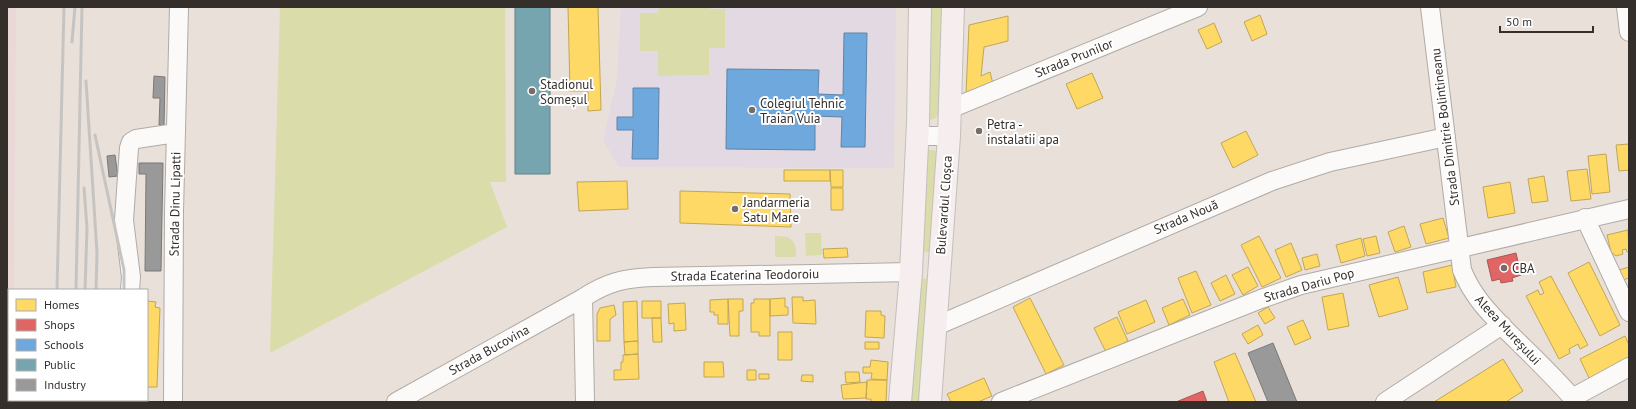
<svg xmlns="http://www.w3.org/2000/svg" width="1636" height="409" font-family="'PT Sans',sans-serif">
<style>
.industrial{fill:#ead8d7}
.education{fill:#e2d9e2}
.green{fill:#dadda9}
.homes{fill:#ffd966;stroke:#c2a654}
.shops{fill:#e06666;stroke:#ad5654}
.schools{fill:#6fa8dc;stroke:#5e84a7}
.public{fill:#76a5af;stroke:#628287}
.industry{fill:#999;stroke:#7b7978}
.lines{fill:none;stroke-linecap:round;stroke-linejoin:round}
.minor-casing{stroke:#b0aba5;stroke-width:20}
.major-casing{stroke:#c3bfbb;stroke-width:24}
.minor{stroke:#fcfaf9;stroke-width:18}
.major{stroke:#f5edee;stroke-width:22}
.rail{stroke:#c6c4c2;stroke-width:3}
.poi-dot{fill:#746d68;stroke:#fff;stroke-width:1.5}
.labels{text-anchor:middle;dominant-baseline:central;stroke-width:4;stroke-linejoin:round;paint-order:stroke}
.street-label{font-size:13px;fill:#352f2b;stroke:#fff}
.poi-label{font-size:13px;fill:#352f2b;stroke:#fff;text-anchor:start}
</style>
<rect width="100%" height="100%" fill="#e8e0d9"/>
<!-- industrial -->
<path class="industrial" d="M7,7H16L14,290H9V400H13V402H7Z"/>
<!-- education -->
<path class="education" d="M621,7H896L894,168L619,167L603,140L617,80Z"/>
<!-- green -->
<path class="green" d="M280,7H505L506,182H490L507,227L270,353Z
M659,7H709L710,9H725V48H709V75L658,76V51H640V13H658Z
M927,7H946L939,115L934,119L929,120L924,116Z
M928,150H934L938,152V251L919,253Z
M805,233H821L822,255L806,256Z
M775,236C791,236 797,240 796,257H775Z
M937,278L928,402H903L917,279Z"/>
<!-- homes -->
<path class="homes" d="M568,7H598L601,110L588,111V91H570Z
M1260,15L1267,34L1252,41L1244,22Z
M1008,16V41L984,47L981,76L990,72L993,84L966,94L969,25Z
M1214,23L1222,42L1207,49L1198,30Z
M1092,73L1103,98L1077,109L1066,84Z
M1246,131L1258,155L1233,168L1221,143Z
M1629,144V170L1619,171L1616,145Z
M1606,154L1610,192L1592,194L1588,156Z
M1587,169L1591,199L1571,201L1567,171Z
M784,170H830V181H784Z
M830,170H843V187H831Z
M1544,176L1548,201L1532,203L1528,179Z
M627,181L628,209L579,211L577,182Z
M1510,182L1515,213L1488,218L1483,187Z
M831,188H843V210H831Z
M680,191L790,194L791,227L680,223Z
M1443,218L1449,238L1426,244L1420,224Z
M1404,226L1411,247L1395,252L1388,232Z
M1628,230L1629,252H1627L1626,249L1622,250L1623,254L1616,256L1611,252L1607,235Z
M1259,236L1281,278L1262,287L1241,245Z
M1376,236L1380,253L1367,256L1363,239Z
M1361,238L1365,256L1341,263L1336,245Z
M1291,243L1302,270L1286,277L1275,250Z
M847,248L848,257L824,258L823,249Z
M1317,254L1320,266L1305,270L1302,258Z
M1589,262L1620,325L1600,336L1568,273Z
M1452,265L1456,287L1427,293L1423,272Z
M1248,267L1258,286L1243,295L1232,275Z
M1629,267V278L1623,280L1619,270Z
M1196,271L1211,305L1192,313L1178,278Z
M1226,275L1235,294L1220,301L1211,283Z
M1551,276L1588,345L1580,349L1578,344L1569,349L1570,353L1559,359L1526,296L1538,290L1540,295L1544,293L1539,282Z
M1398,277L1408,309L1379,317L1369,285Z
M1343,293L1349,326L1328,330L1322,297Z
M792,297H803V301L815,300L816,324L793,323Z
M785,298V307H788V315L770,316V299Z
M1030,298L1064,365L1046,374L1013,307Z
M728,299V324H718V315H714V312H710V300Z
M728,299H743V311H739V336H730Z
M754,299H770V336H759V332H751V303H754Z
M1183,299L1190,315L1169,325L1162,308Z
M1146,300L1155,322L1127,334L1118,312Z
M147,301L156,302L155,307L160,308L157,387H147Z
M637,301L638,341L624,342L623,302Z
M642,301H661V318H642Z
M685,303L686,330L674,331V323L669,324L668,304Z
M614,305L616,315L610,319V341H597V314L600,308Z
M1268,307L1275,318L1265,324L1258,313Z
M866,311H881V315L885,316L884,338L865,337Z
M1117,317L1128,341L1106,352L1094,328Z
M652,318H661L662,342H653Z
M1303,320L1311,338L1295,345L1287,327Z
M1258,325L1263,335L1248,344L1242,334Z
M778,332H792V360H778Z
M1625,336L1629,345V365L1592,384L1580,359Z
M638,341V354L625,355L624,342Z
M865,342H879V349H865Z
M1235,353L1256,402H1229L1214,362Z
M638,354L639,379L614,380V370H621V362H623V355Z
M1503,359L1523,391L1506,402H1434Z
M871,360L888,362L887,380L871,379L872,373H863V367H870Z
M704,362H723L724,377H704Z
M747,370H756V380H747Z
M845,372H859L860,382L846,383Z
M759,374H769V379H759Z
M802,375H813V382L801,381Z
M984,378L992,396L978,402H951L947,394Z
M867,380H887L886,402H871V399H866Z
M867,382L866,398L843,399L841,385Z"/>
<!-- shops -->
<path class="shops" d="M1516,253L1521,275L1512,278L1513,281L1501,283L1500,279L1492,281L1487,260Z
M1203,391L1207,402H1176Z"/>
<!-- schools -->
<path class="schools" d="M844,33H867L865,147H841L842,117L815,116V150L726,149L727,69L819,70L818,94L843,95Z
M633,88H659L658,159H632L633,130H617V117H633Z"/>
<!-- public -->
<path class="public" d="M515,7H550V174H515Z"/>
<!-- industry -->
<path class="industry" d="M154,76L165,77L164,126L159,125L160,98H153Z
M115,155L118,176L109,177L107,156Z
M139,163H163L161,271H145L146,174H139Z
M1273,343L1297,402H1268L1248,353Z"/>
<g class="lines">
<!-- minor casing -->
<g class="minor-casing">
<path id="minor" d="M1430,7L1462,270C1472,295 1488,312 1507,331C1530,354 1555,377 1576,402
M1626,7L1629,32
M950,109L1198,7
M917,136H949
M1585,218L1629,312
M130,290L131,277L124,220L129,148L131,142L136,139L176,133
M583,298L585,402
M936,326L1272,181L1330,162L1446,137
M1572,398L1629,367
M127,402V400
M173,402L174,212L179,7
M396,402L583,298C607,282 625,278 653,277L911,272
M1001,402L1261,299L1301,285L1629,209
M1385,402L1502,325"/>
</g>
<!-- major casing -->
<g class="major-casing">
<path id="major" d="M900,402L911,272L918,123L920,7
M930,402L949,136L953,7"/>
</g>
<!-- minor -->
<use href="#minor" class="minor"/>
<!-- major -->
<use href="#major" class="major"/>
<!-- rail -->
<path class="rail" d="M72,42L75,7
M86,81L97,253L96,290
M95,135L124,270V290
M84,188L87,228L85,290
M57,290L64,7
M76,290L82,7
M54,402V400
M74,402V400
M82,402V400
M92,402V400
M122,402L123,400"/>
</g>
<!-- markers -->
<g class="poi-dot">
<circle cx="532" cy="91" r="4"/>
<circle cx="752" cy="110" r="4"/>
<circle cx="979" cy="131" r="4"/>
<circle cx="735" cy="209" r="4"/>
<circle cx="1504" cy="268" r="4"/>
</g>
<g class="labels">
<!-- street labels -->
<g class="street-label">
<text transform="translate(1074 58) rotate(-22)">Strada Prunilor</text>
<text transform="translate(1445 127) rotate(-97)">Strada Dimitrie Bolintineanu</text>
<text transform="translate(175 204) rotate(-89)">Strada Dinu Lipatti</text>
<text transform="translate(944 205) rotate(-86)">Bulevardul Cloșca</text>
<text transform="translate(1186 217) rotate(-23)">Strada Nouă</text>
<text transform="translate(745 275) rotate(-1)">Strada Ecaterina Teodoroiu</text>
<text transform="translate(1309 285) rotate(-16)">Strada Dariu Pop</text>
<text transform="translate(1508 330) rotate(47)">Aleea Mureșului</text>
<text transform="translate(489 350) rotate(-29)">Strada Bucovina</text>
</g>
<!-- poi labels -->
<g class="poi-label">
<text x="540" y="84">Stadionul<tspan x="540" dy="15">Someșul</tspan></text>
<text x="760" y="103">Colegiul Tehnic<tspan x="760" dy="15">Traian Vuia</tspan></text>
<text x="987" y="124">Petra -<tspan x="987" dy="15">instalatii apa</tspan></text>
<text x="743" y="202">Jandarmeria<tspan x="743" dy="15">Satu Mare</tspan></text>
<text x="1512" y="268">CBA</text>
</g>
</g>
<!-- border -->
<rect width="1636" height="409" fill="none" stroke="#352f2b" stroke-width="16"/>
<!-- legend -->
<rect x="8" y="289" width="140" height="112" fill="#ffffff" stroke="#aeacaa"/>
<rect x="16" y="299" width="20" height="12" fill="#ffd966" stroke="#aeacaa"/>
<text x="44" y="309" font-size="12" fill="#352f2b">Homes</text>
<rect x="16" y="319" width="20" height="12" fill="#e06666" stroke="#aeacaa"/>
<text x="44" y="329" font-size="12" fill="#352f2b">Shops</text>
<rect x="16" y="339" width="20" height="12" fill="#6fa8dc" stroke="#aeacaa"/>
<text x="44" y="349" font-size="12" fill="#352f2b">Schools</text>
<rect x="16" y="359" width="20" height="12" fill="#76a5af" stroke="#aeacaa"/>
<text x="44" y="369" font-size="12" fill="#352f2b">Public</text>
<rect x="16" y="379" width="20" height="12" fill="#999999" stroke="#aeacaa"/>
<text x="44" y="389" font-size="12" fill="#352f2b">Industry</text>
<!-- scale -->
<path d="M1500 26v6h93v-6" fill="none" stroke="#352f2b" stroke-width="2"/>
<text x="1506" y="26" font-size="12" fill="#352f2b" stroke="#ffffff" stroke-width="3" paint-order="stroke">50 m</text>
</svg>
